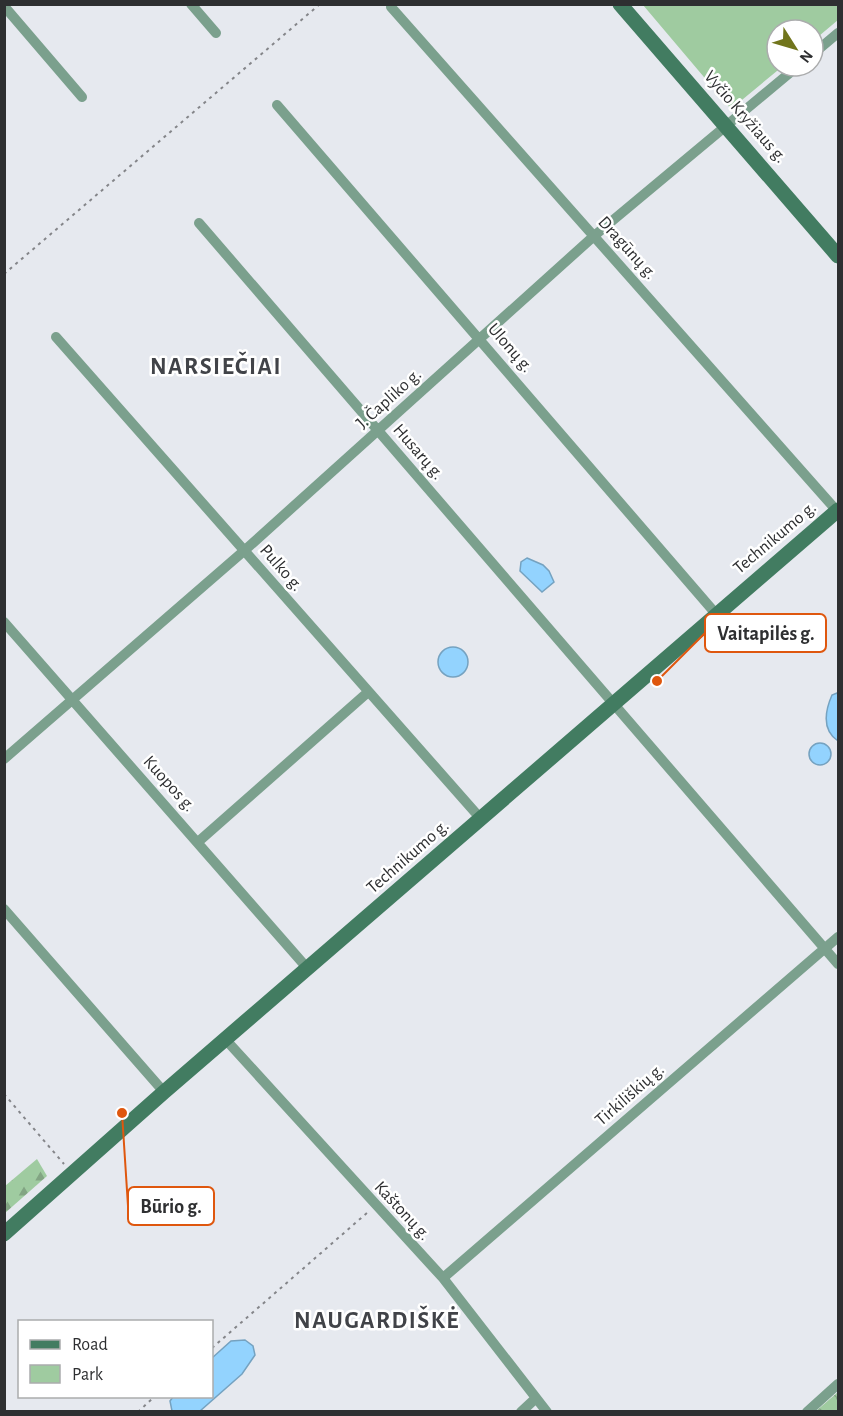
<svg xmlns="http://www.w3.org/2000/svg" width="843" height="1416" font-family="'Alegreya Sans',sans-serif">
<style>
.green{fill:#9fcba0}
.forest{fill:url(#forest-firs)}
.park{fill:url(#park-crowns)}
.water{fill:#93d3fe;stroke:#75a2c0;stroke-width:1.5}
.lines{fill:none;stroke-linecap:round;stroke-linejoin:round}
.path{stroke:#848589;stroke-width:2;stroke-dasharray:3 4.5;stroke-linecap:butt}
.street{stroke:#7ba08d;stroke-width:10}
.secondary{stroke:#427c61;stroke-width:15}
.labels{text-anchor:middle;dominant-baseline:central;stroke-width:5;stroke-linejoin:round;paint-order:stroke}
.street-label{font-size:18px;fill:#2e2f31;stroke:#fff}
.district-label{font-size:24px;font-weight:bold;letter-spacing:1.5px;fill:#414348;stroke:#fff}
.leader{fill:none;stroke:#df570e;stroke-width:2}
.callout-dot{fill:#df570e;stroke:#fff;stroke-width:2}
.callout{fill:#fff;stroke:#df570e;stroke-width:2}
.callout-label{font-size:20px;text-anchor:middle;font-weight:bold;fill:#2e2f31}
</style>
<defs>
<pattern id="forest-firs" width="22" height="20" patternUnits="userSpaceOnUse" patternTransform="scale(1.5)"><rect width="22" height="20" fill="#9fcba0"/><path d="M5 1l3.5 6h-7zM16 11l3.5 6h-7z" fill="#82a583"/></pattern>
<pattern id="park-crowns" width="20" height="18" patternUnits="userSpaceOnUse" patternTransform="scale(1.5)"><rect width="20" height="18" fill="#9fcba0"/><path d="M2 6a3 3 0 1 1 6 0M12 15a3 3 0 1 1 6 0" fill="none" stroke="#82a583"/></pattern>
</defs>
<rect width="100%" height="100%" fill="#e6e9ef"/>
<!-- green -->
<path class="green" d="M643,5H838V20L813,41V30H777V66H783L731,109Z"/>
<!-- forest -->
<path class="forest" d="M37,1159L47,1176L5,1213V1186Z"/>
<!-- park -->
<path class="park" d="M838,1392V1411H816Z"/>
<!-- water -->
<path class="water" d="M527,558L543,565L549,571L554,582L542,592L520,571L521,562Z
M438 662a15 15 0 1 1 30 0a15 15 0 1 1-30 0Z
M837,693L838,695V741C822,730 825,711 832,695Z
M809 754a11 11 0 1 1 22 0a11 11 0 1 1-22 0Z
M245,1340L253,1346L255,1355L242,1374L200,1411H172L170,1401L173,1397L212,1396V1358L231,1341Z"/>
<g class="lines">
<!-- path -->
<path class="path" d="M4,274L320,4
M4,1094L64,1164
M212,1348L368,1212
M138,1412L155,1396"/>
<!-- street -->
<path class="street" d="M191,4L216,33
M4,6L82,97
M391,7L837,511
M813,54L838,33
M277,105L716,614
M199,223L838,964
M56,337L481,819
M4,622L308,969
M4,759L245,550L594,236L798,66
M198,842L367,693
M4,909L164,1092
M226,1040L443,1278L547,1412
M443,1278L838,937
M521,1412L535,1399
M807,1412L838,1384"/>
<!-- secondary -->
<path class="secondary" d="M620,4L838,256
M4,1234L164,1092L838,510"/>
</g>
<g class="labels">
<!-- street labels -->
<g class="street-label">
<text transform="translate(745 117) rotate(49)">Vyčio Kryžiaus g.</text>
<text transform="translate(627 248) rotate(48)">Dragūnų g.</text>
<text transform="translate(510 348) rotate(49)">Ulonų g.</text>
<text transform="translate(389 399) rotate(-42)">J. Čapliko g.</text>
<text transform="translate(418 452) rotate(49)">Husarų g.</text>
<text transform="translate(775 538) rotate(-40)">Technikumo g.</text>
<text transform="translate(281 568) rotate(49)">Pulko g.</text>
<text transform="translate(169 784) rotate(48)">Kuopos g.</text>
<text transform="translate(408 857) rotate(-41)">Technikumo g.</text>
<text transform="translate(630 1095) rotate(-41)">Tirkiliškių g.</text>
<text transform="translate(402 1211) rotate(47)">Kaštonų g.</text>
</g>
<!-- district labels -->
<g class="district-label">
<text x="216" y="367">NARSIEČIAI</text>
<text x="377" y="1321">NAUGARDIŠKĖ</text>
</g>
</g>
<!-- callouts -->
<path class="leader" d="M657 681L705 633M122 1113L128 1206"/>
<g class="callout-dot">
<circle cx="657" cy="681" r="6"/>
<circle cx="122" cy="1113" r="6"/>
</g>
<g class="callout">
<rect x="705" y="614" width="121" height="38" rx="6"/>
<rect x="128" y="1187" width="86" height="38" rx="6"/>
</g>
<g class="callout-label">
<text x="766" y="640">Vaitapilės g.</text>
<text x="171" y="1213">Būrio g.</text>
</g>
<!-- border -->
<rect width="843" height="1416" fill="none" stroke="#2e2f31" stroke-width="12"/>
<!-- legend -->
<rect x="18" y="1320" width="195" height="78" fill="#ffffff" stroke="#abacad" stroke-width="1.5"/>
<rect x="30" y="1340" width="30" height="9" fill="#427c61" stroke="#abacad" stroke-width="1.5"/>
<text x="72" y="1350" font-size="18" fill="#2e2f31">Road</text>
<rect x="30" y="1365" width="30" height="18" fill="#9fcba0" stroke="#abacad" stroke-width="1.5"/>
<text x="72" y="1380" font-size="18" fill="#2e2f31">Park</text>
<!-- north arrow -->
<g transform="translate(795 48) rotate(127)"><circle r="28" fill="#ffffff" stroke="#abacad" stroke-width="1.5"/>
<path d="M0-4.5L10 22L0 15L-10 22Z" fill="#71751c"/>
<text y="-9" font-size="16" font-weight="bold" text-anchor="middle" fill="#2e2f31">N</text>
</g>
</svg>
